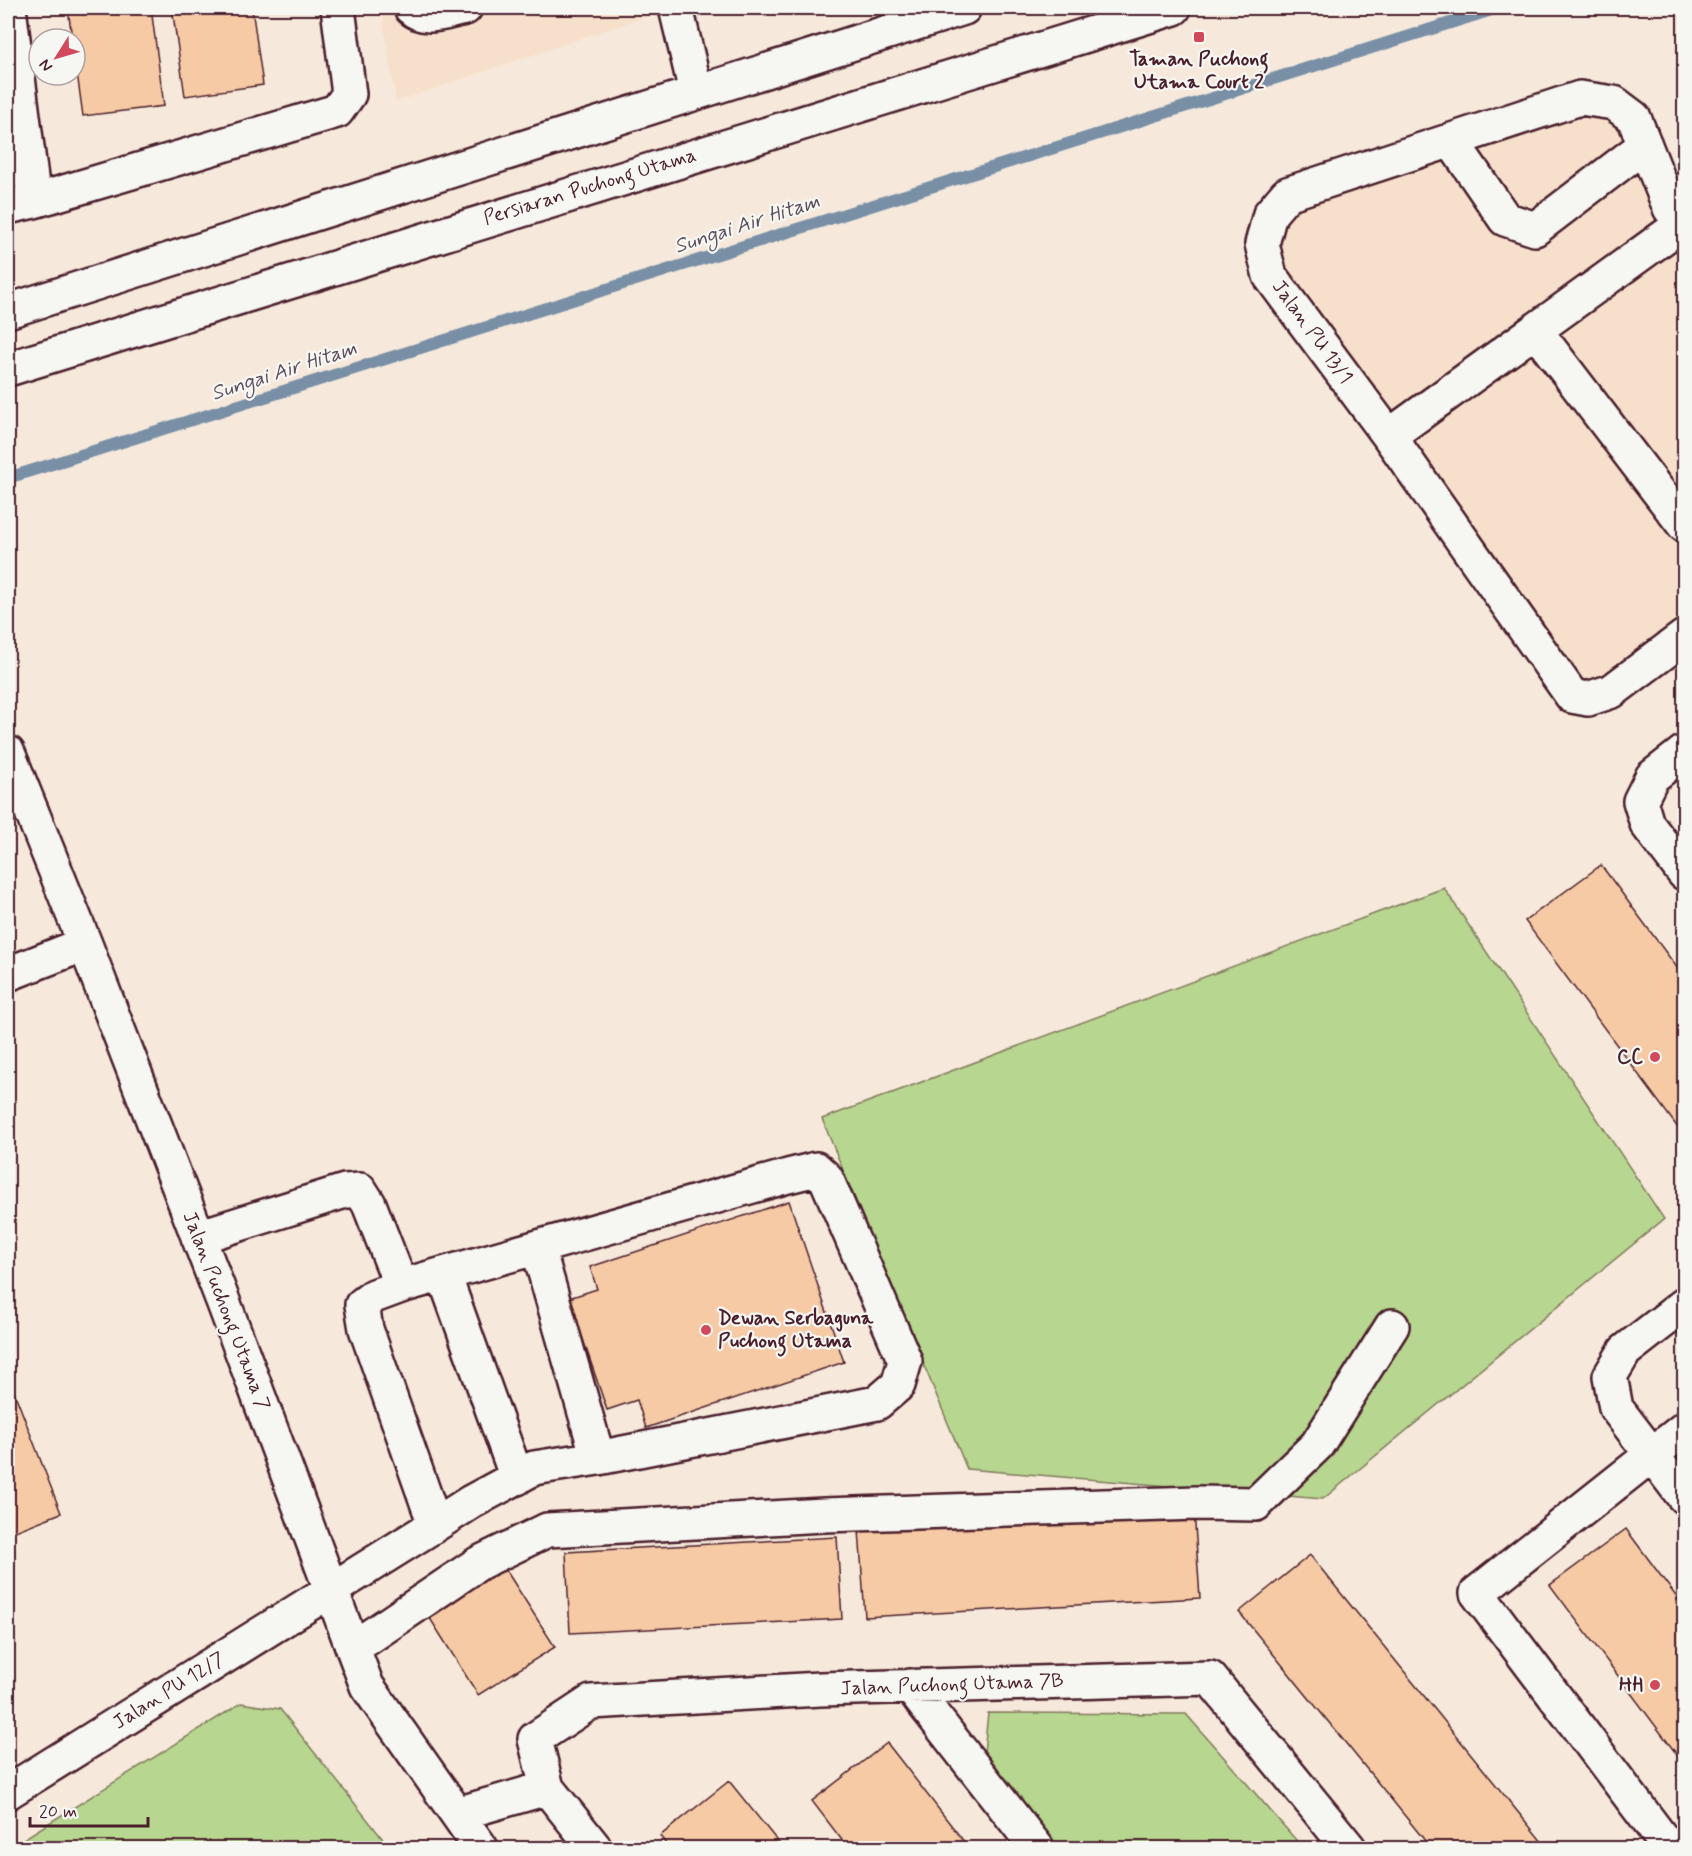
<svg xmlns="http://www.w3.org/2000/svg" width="1692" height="1856" font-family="Mynerve,sans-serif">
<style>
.built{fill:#f6e0cb}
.green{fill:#b7d68f;stroke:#807a5d;stroke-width:1.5}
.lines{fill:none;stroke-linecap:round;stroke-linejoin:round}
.stream{stroke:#788fa6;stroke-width:12}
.building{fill:#f6caa5;stroke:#4a1f2b;stroke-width:1.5}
.minor-casing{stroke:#4a1f2b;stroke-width:38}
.minor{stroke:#f6f6f2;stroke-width:33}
.poi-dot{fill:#d1495b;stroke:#f6f6f2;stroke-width:2}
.labels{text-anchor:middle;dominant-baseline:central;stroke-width:4.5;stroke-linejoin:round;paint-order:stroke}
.poi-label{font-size:20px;font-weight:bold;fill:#4a1f2b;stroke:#f6f6f2;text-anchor:end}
.street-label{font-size:20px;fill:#4a1f2b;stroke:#f6f6f2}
.water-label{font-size:21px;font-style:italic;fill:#5d4e5e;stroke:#f6f6f2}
</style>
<rect width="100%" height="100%" fill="#f6e9db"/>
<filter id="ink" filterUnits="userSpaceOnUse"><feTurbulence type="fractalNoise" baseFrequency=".0167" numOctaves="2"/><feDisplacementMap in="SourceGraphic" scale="12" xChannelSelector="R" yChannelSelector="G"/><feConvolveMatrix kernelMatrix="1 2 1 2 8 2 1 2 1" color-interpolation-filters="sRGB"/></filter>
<g filter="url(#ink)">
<!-- built -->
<path class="built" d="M381,8H670L396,102Z
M1605,113L1619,125L1659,221L1684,256V621L1610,678L1591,685L1576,673L1288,275L1277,246L1286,217L1296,209L1572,115Z"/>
<!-- green -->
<path class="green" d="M1444,888L1664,1219L1323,1499L967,1469L822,1119Z
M241,1703L280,1709L390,1848H9Z
M988,1713L1186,1714L1303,1848H1057L984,1752Z"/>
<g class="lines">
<!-- stream -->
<path class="stream" d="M8,478L1498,8"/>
</g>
<!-- building -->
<path class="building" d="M68,8H151L164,106L83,116L75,58V39H72Z
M172,8H252L263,85L185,96Z
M1601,865L1684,977V1136L1525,921Z
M789,1201L844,1362L646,1428L637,1400L607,1410L569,1298L597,1289L590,1267Z
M8,1376L61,1513L8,1534Z
M1194,1510L1200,1598L865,1617L859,1530Z
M1626,1529L1684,1607V1764L1550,1585Z
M837,1537L842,1619L570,1633L566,1552Z
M1310,1555L1547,1848H1431L1239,1612Z
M502,1564L555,1647L478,1695L426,1612Z
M887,1743L969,1848H848L812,1801Z
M729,1781L783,1848H669L660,1836Z"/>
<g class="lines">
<!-- minor casing -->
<g class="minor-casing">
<path id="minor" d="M9,8L34,201
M411,8C426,22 447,11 465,8
M676,8L696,92
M1451,140L1505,219L1535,229L1645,145
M8,207L34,201L337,111L349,94L338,8
M1684,228L1670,208L1634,118L1614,103L1580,98L1287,194L1270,214L1262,244L1270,276L1389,436L1572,696L1588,699L1612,691L1684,637
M8,311L964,8
M1535,330L1684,525
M8,369L1174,8
M1389,436L1682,224
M1684,752L1652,777L1640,801L1647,824L1684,873
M8,753L85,944L223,1301L367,1686L481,1848
M8,974L85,944
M198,1237L345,1191L360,1190L369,1204L401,1286
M538,1248L598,1458
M444,1275L517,1478
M1684,1305L1625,1351L1610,1376L1616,1408L1684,1497
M353,1648L479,1563L547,1530L824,1515L1197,1503L1256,1504L1317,1445L1392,1326
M910,1686L1037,1848
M8,1792L435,1525L471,1502L534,1468L598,1458L877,1403L898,1385L905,1361L826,1178L816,1169L788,1176L401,1286L374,1296L362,1305L366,1329L435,1525
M457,1814L547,1788
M595,1848L547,1788L535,1739L591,1702L820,1689L1210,1678L1349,1848
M1669,1848L1477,1593L1684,1429"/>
</g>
<!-- minor -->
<use href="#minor" class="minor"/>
</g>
</g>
<!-- markers -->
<g class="poi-dot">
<rect x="1193" y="31" width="12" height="12" rx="3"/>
<circle cx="1655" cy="1057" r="6"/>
<circle cx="706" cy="1330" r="6"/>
<circle cx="1655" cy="1685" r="6"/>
</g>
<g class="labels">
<!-- poi labels -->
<g class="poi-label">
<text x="1199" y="59" text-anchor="middle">Taman Puchong<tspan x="1199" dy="23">Utama Court 2</tspan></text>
<text x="1643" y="1057">CC</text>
<text x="718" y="1318" text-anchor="start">Dewan Serbaguna<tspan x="718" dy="23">Puchong Utama</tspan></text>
<text x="1643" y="1685">HH</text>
</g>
<!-- street labels -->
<g class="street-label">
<text transform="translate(590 187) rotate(-17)">Persiaran Puchong Utama</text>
<text transform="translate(1312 332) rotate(54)">Jalan PU 13/1</text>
<text transform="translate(226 1311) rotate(69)">Jalan Puchong Utama 7</text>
<text transform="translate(952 1685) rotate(-2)">Jalan Puchong Utama 7B</text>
<text transform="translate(169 1691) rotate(-32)">Jalan PU 12/7</text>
</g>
<!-- water labels -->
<g class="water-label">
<text transform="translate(747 224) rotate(-18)">Sungai Air Hitam</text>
<text transform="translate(284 371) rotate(-18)">Sungai Air Hitam</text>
</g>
</g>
<!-- margin -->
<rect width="1692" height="1856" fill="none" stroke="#f6f6f2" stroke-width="30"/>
<rect x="15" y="15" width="1662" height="1826" fill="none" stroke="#4a1f2b" stroke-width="2" filter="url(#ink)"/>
<!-- north arrow -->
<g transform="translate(57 57) rotate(233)"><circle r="28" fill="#f6f6f2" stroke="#b1a0a2" stroke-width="1.5"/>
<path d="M0-4.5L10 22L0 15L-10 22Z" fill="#d1495b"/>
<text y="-9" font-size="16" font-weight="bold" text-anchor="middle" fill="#4a1f2b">N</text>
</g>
<!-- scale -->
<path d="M30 1817v9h118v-9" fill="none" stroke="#4a1f2b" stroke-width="3"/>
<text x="39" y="1817" font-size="18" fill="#4a1f2b" stroke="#f6f6f2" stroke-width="4.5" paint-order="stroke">20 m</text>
</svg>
